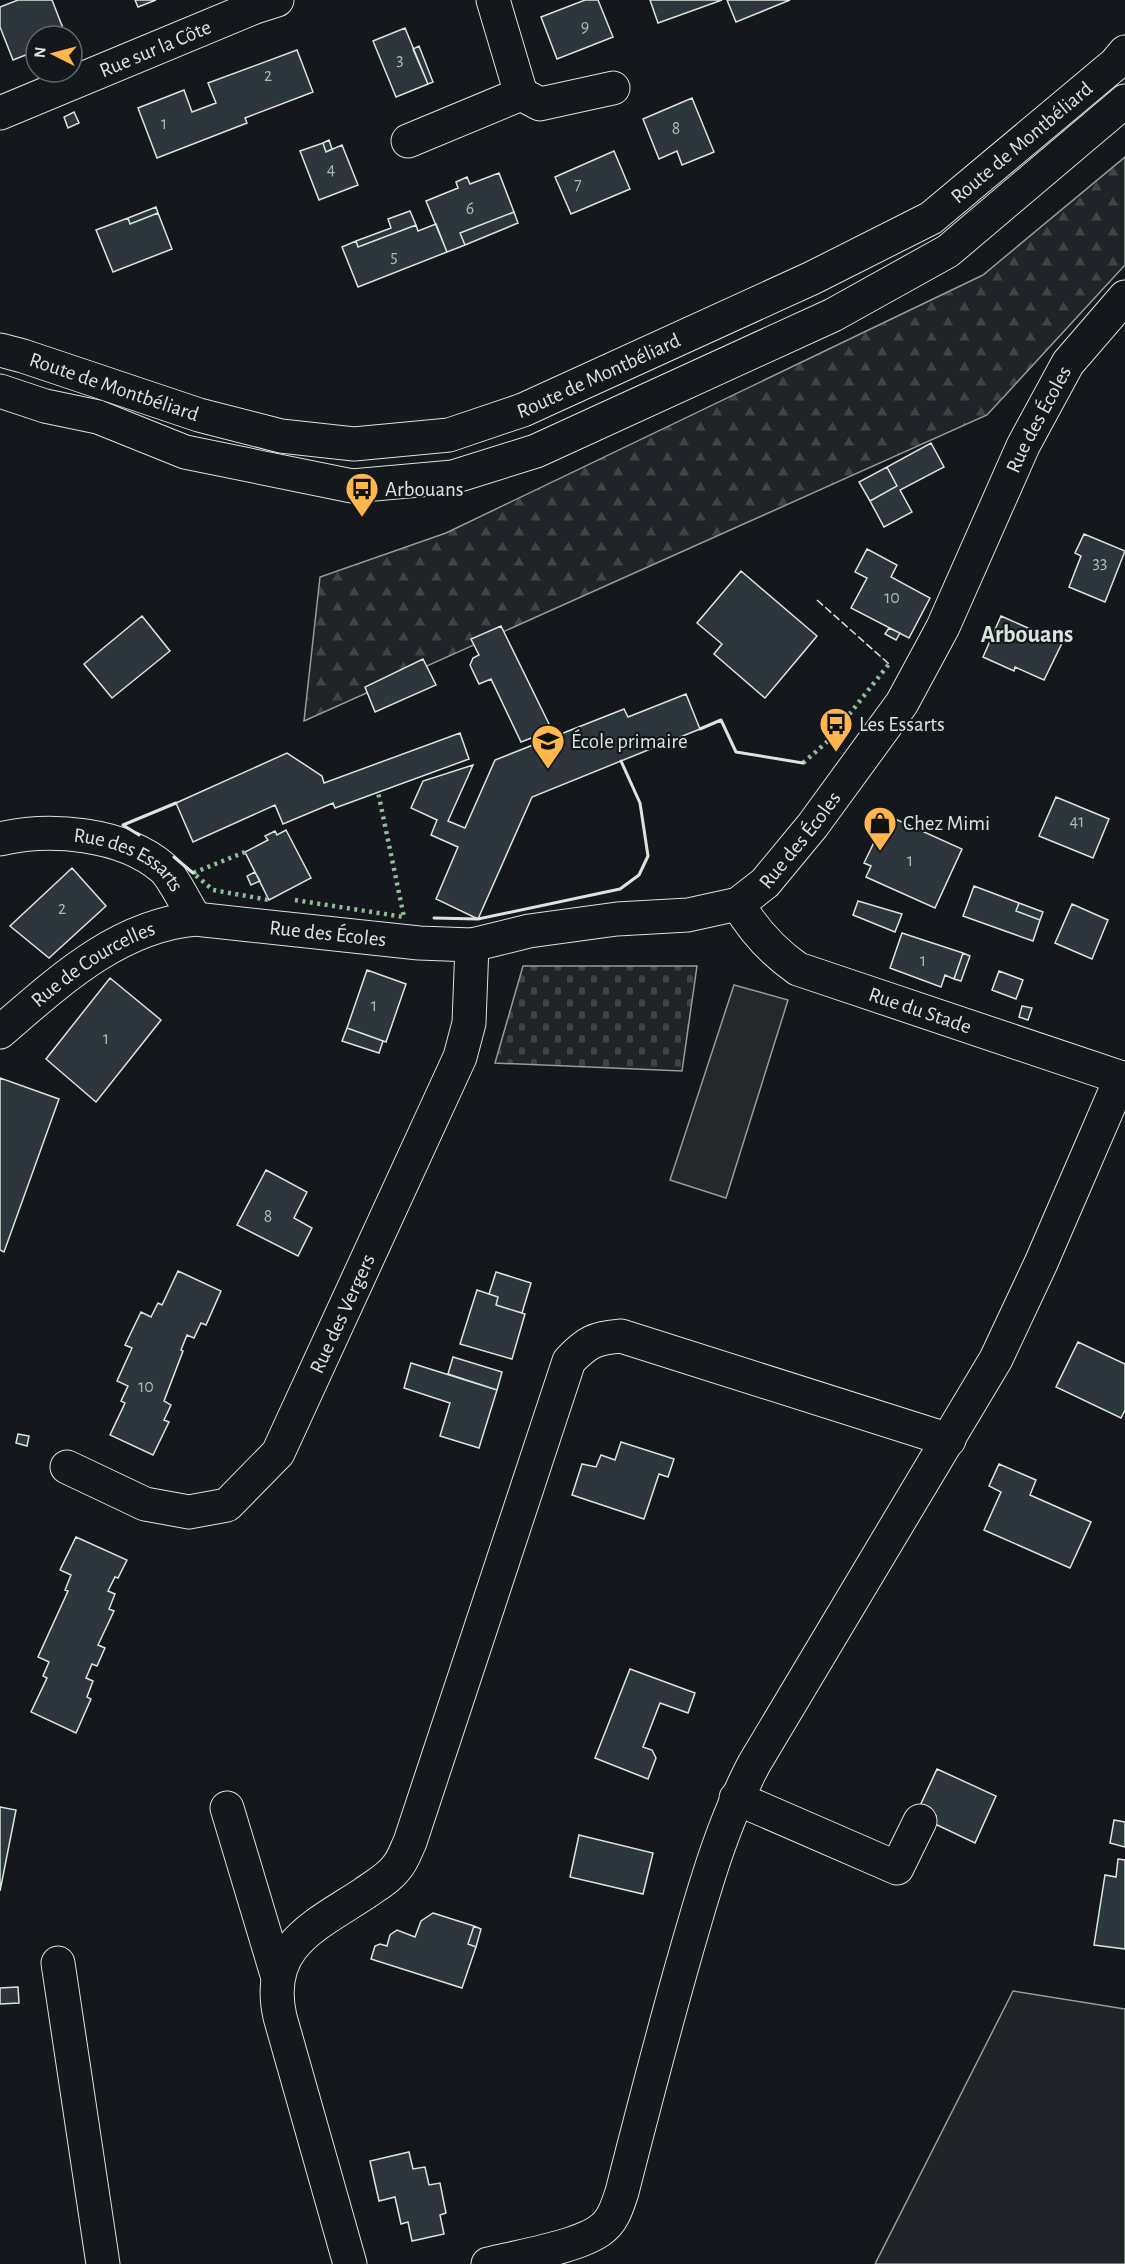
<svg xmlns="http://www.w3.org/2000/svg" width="1125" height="2264" font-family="'Alegreya Sans',sans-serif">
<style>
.green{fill:#202428;stroke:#939e99;stroke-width:1.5}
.forest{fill:url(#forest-firs);stroke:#939e99;stroke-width:1.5}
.cemetery{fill:url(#cemetery-stones);stroke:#939e99;stroke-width:1.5}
.parking{fill:#24282b;stroke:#939e99;stroke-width:1.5}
.building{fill:#2c363c;stroke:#d8e6dc;stroke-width:1.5}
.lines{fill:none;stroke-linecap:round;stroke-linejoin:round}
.minor-casing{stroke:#d8e6dc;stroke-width:35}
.major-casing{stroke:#d8e6dc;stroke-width:35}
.minor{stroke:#14181c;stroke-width:33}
.major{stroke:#14181c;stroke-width:33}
.hedge{stroke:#8ac095;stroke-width:4.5;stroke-dasharray:3 4.5;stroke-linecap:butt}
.fence{stroke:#d8e6dc;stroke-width:1.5;stroke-dasharray:8 3;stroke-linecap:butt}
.wall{stroke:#d8e6dc;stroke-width:3}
.labels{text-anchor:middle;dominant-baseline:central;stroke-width:4.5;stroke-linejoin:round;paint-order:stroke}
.number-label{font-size:18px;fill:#adbab4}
.street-label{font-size:21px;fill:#d8e6dc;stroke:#14181c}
.poi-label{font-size:21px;fill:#d8e6dc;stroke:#14181c;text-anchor:start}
.quarter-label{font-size:24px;font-weight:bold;fill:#d8e6dc;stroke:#14181c}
</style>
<defs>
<pattern id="forest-firs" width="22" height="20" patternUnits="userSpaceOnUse" patternTransform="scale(1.5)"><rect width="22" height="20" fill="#202428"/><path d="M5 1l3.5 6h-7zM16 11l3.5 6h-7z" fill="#404447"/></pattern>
<pattern id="cemetery-stones" width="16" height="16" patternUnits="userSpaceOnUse" patternTransform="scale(1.5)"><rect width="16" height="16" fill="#202428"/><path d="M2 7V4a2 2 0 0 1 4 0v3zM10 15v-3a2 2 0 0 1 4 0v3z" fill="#404447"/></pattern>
</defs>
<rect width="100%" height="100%" fill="#14181c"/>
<!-- green -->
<path class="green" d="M1013,1991L1125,2009V2264H875Z"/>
<!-- forest -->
<path class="forest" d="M1125,157V265L987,415L304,721L320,577L446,533L983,275Z"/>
<!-- cemetery -->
<path class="cemetery" d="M523,966H697L682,1071L495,1063Z"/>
<!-- parking -->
<path class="parking" d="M734,985L788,1000L726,1198L670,1180Z"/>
<!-- building -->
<path class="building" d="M18,0H52L66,36H36V51L13,60L0,27V7Z
M135,0H156L138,7Z
M585,0H598L613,37L557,59L541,17Z
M650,0H722L658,23Z
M727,0H790L736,22Z
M405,28L428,84L396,97L373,41Z
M419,46L433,82L428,84L413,49Z
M297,50L313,92L245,118L247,123L157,158L138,108L184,90L192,112L216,103L208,83Z
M692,98L714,152L682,165L677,151L659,159L643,119Z
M74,112L79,123L68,128L64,117Z
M329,140L332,149L326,152L323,143Z
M323,143L326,152L342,145L358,185L319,200L300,151Z
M614,151L630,189L571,214L555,177Z
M499,173L514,212L460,233L465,245L447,252L426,201L458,188L456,182L467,177L470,184Z
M156,207L158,213L130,224L128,218Z
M410,211L416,225L358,247L356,241L391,228L388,219Z
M514,212L518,223L465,245L460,233Z
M158,213L172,249L113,272L96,230L128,218L130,224Z
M436,224L447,252L358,287L342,247L356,241L358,247L416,225L418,231Z
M931,443L944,467L900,490L912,512L884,527L870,501L897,486L887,467Z
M887,467L897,486L870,501L859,482Z
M1084,534L1125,551L1105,602L1069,587L1081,556L1075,553Z
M867,549L897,565L891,577L930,598L909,638L851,608L867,578L855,572Z
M741,571L817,636L765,698L714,654L722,644L697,623Z
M142,616L170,651L112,698L84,664Z
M1001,616L1062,643L1044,680L1015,667L1014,671L983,657Z
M501,626L552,730L521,742L491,679L479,684L470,665L473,658L479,655L471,639Z
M889,628L900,633L896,640L885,634Z
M423,659L436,685L375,712L365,687Z
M686,694L700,729L532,797L478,919L436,899L458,847L431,835L437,820L411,808L423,781L473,765L448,821L465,828L495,760L624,709L628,717Z
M460,733L469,759L335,808L333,803L283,824L275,805L193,842L176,803L287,753L322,776L324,783Z
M1056,797L1109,819L1093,858L1039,836Z
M893,818L962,849L935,908L866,877L871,866L864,863L879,832L885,835Z
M286,830L311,878L269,900L245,852L268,840L265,836L275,831L277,835Z
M72,868L106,906L49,958L10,926Z
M255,872L260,881L251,885L247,876Z
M974,886L1019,903L1016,911L1040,920L1033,941L963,916Z
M858,901L902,914L895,932L853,915Z
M1019,903L1043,912L1040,920L1016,911Z
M1072,904L1108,920L1092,959L1055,943Z
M902,933L963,953L954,979L945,975L941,987L890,968Z
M963,953L970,956L961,981L954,979Z
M367,970L406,984L386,1042L347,1028Z
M999,971L1023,980L1016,999L992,990Z
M110,978L161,1020L96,1102L46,1059Z
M1022,1006L1032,1008L1028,1020L1019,1017Z
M347,1028L383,1041L379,1053L342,1041Z
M0,1078L59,1099L4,1252L0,1250Z
M266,1170L307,1192L294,1218L312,1228L298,1256L237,1225Z
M178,1271L221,1291L206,1325L201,1323L194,1338L187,1335L181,1350L183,1351L164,1401L171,1405L164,1420L169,1422L153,1455L110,1435L125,1403L121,1401L128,1386L117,1381L132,1348L125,1345L141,1312L151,1317L158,1303L162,1305Z
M496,1272L531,1283L522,1313L496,1305L498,1297L489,1294Z
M477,1290L498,1297L496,1305L525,1314L512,1359L460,1344Z
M1078,1342L1125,1364V1410L1121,1418L1056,1387Z
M453,1357L502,1372L497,1390L448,1374Z
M411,1363L497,1390L479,1448L440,1436L450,1403L404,1388Z
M18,1434L29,1436L27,1446L16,1443Z
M621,1442L674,1459L668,1477L659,1474L644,1519L572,1495L582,1464L596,1467L601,1455L615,1460Z
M999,1464L1036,1480L1030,1495L1091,1522L1070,1568L984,1530L1001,1492L989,1486Z
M76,1537L127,1560L118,1578L115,1577L108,1591L115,1594L109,1609L114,1611L98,1645L105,1648L97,1666L92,1664L86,1678L93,1681L87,1697L91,1699L76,1733L31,1712L47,1678L43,1676L49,1662L38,1657L68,1591L65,1590L71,1575L60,1570Z
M630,1669L695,1693L688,1713L660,1703L643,1747L652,1750L656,1758L648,1779L595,1758Z
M937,1769L996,1796L975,1843L935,1824L936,1816L919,1808Z
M0,1807L16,1810L0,1891Z
M1114,1820L1125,1822V1847L1110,1843Z
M579,1835L653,1853L643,1894L570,1877Z
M1118,1859L1125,1860V1949L1094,1945L1105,1875L1116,1877Z
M433,1913L474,1926L468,1944L476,1947L462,1988L371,1959L375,1946L380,1944L387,1946L390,1935L397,1930L415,1937L421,1921Z
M474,1926L481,1929L476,1947L468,1944Z
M18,1987L19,2003L0,2004V1988Z
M409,2152L413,2169L425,2167L429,2185L440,2183L446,2213L440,2215L444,2234L412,2241L408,2222L401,2224L395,2197L379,2201L370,2161Z"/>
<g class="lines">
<!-- minor casing -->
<g class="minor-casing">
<g id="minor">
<path d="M521,94L540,104L613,88"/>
<path id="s1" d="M0,113L255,7L277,0"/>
<path d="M408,141L521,94L493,0"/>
<path id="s2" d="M0,839C50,827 122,833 163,868C173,877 187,906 195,919"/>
<path id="s3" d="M738,904C754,931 772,951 798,969L1125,1079"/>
<path id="s4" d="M0,1032C57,983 117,926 195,919L419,943L472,945L529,931L617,919L688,915L738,904L765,883L813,825L902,703L943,627L1023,446L1068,363L1125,297"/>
<path id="s5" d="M67,1467L145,1504L189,1512L227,1505L278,1453L460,1057L469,1023L472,945"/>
<path d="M736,1798L897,1868L920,1821"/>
<path d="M227,1808L278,1978"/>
<path d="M58,1963L103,2264"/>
<path d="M350,2264L280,2017C264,1946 315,1926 365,1893C376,1885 389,1878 397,1867C403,1860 406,1850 410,1842L569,1361C587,1342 595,1338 621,1336L949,1440"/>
<path d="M488,2264C517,2257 576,2247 599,2231C613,2222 617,2207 622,2192C644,2106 666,2020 691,1935C708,1876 725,1819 754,1764L996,1359L1041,1263L1121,1078"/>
</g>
</g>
<!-- major casing -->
<g class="major-casing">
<g id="major">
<path id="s6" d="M0,350L23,356L199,415L281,436L354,444L449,435L523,410L812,278L931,218L1115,64L1125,52"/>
<path d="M0,391L45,406L98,417L185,452L352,486L453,477L536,451L833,315L948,251L1125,101"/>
</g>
</g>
<!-- minor -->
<use href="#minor" class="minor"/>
<!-- major -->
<use href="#major" class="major"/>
<!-- hedge -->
<path class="hedge" d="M803,763L829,740L889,664
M245,852L193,873L213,890L269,900
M295,900L404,917L378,792"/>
<!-- fence -->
<path class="fence" d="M817,600L889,664"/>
<!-- wall -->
<path class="wall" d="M700,729L721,720L736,752L803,763
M139,835L123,825L176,803
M174,857L193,873
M434,918L478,919L620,889L639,875L648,856L640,803L621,761"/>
</g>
<!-- icons -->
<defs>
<g id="bus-pin" transform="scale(1.725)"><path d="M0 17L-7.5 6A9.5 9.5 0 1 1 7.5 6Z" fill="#ffb74d" stroke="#14181c"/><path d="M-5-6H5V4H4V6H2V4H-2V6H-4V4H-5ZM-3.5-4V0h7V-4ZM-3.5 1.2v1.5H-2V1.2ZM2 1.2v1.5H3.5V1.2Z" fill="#111"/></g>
<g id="school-pin" transform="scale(1.725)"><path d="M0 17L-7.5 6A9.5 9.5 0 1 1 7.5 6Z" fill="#ffb74d" stroke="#14181c"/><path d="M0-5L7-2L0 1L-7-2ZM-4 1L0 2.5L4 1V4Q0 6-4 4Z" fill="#111"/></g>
<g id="shop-pin" transform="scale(1.725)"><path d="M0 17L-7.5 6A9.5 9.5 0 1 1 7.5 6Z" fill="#ffb74d" stroke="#14181c"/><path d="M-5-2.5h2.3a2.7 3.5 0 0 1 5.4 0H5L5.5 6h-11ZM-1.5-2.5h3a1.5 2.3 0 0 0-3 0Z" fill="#111"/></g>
</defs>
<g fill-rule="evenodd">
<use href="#bus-pin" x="362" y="489"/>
<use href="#bus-pin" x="836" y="724"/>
<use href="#school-pin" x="548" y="741"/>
<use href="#shop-pin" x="880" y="823"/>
</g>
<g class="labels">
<!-- number labels -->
<g class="number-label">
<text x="585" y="27">9</text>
<text x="400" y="60">3</text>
<text x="268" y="76">2</text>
<text x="164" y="124">1</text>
<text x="676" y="129">8</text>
<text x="331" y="170">4</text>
<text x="578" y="185">7</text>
<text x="470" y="209">6</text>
<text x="394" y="257">5</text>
<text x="1100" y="563">33</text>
<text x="892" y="598">10</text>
<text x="1077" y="822">41</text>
<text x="910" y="861">1</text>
<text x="62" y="909">2</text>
<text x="923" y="961">1</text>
<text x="374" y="1006">1</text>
<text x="106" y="1039">1</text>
<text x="268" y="1217">8</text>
<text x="146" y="1387">10</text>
</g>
<!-- street labels -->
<g class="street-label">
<text stroke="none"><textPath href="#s1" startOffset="168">Rue sur la Côte</textPath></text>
<text stroke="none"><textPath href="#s6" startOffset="1110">Route de Montbéliard</textPath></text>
<text stroke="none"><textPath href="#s6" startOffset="624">Route de Montbéliard</textPath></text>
<text stroke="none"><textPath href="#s6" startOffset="120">Route de Montbéliard</textPath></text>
<text stroke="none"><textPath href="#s4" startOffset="1353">Rue des Écoles</textPath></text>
<text stroke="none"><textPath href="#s4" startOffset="867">Rue des Écoles</textPath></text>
<text stroke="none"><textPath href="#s2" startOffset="136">Rue des Essarts</textPath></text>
<text stroke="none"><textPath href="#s4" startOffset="363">Rue des Écoles</textPath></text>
<text stroke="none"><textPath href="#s4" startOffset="116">Rue de Courcelles</textPath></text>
<text stroke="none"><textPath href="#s3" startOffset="218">Rue du Stade</textPath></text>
<text stroke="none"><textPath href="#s5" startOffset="396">Rue des Vergers</textPath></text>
</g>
<!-- poi labels -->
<g class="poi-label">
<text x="385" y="489">Arbouans</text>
<text x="859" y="724">Les Essarts</text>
<text x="571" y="741">École primaire</text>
<text x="903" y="823">Chez Mimi</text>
</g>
<!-- quarter labels -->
<g class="quarter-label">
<text x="1027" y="635">Arbouans</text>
</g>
</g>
<!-- north arrow -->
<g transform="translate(54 54) rotate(276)"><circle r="28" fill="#14181c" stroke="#626a69" stroke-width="1.5"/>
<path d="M0-4.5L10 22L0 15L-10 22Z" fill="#ffb74d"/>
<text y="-9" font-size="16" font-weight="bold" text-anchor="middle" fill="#d8e6dc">N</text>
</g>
</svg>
